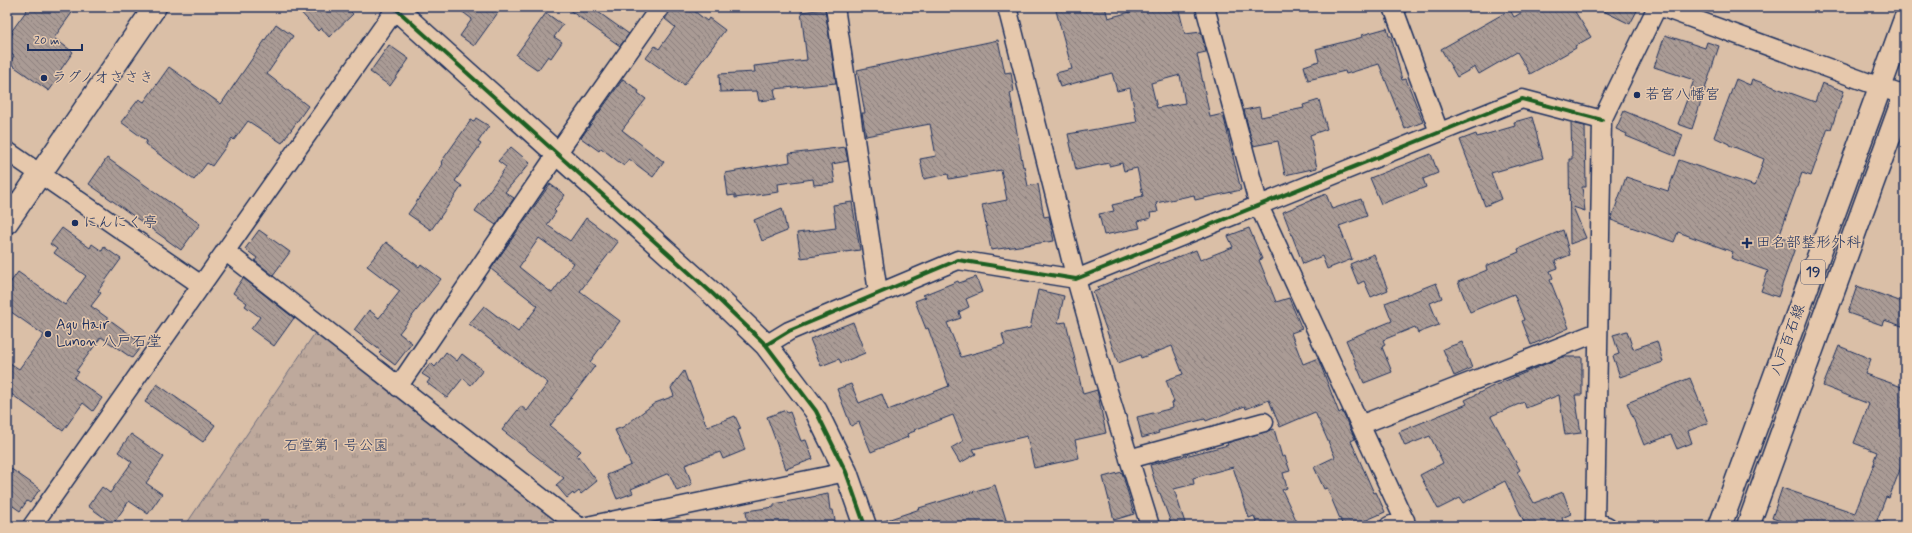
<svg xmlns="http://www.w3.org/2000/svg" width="1912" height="533" font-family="Mynerve,'Klee One',sans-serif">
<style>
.grass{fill:url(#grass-tufts);stroke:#6c6c7d}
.building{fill:url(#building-back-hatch);stroke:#1b2f5e;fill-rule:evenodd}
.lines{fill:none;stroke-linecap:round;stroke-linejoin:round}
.street-casing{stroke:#1b2f5e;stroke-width:21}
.secondary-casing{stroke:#1b2f5e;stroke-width:25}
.primary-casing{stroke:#1b2f5e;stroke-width:25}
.street{stroke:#e6c8ac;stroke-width:18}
.secondary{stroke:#e6c8ac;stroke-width:22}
.primary{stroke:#e6c8ac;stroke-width:22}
.cycleway-casing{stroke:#e6c8ac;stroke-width:6}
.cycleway{stroke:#1b5e20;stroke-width:4}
.poi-dot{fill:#1b2f5e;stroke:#e6c8ac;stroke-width:1.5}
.labels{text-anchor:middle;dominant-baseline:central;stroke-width:3;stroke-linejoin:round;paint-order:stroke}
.shield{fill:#e6c8ac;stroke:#585d75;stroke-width:1}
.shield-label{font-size:14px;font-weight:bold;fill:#1b2f5e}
.poi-label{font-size:15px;fill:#1b2f5e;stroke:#e6c8ac;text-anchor:start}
.street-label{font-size:15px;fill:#1b2f5e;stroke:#e6c8ac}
.park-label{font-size:15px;fill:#2b3b64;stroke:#e6c8ac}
</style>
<defs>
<pattern id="grass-tufts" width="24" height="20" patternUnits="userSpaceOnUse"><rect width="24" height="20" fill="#bea99c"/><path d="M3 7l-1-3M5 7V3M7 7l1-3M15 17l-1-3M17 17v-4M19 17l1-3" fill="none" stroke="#9a8a82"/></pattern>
<pattern id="building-back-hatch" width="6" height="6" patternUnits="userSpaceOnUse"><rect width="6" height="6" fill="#aa9b95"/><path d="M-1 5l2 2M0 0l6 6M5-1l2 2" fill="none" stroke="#8a7f7d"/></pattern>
</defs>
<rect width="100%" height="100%" fill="#dabfa7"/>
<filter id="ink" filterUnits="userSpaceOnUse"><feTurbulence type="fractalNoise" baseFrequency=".025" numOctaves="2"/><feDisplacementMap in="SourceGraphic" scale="8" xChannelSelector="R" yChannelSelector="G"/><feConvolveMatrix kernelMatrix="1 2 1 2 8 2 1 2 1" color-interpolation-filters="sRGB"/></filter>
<g filter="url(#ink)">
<!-- grass -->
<path class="grass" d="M317,330L565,526H185Z"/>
<!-- building -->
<path class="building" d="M29,7H76L54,38L73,52L57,75L59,77L49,91L9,63L14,56L7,51V42L13,33L11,32Z
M296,7H346L353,14L329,37L321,28L318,31Z
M456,7H502L474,46L460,36L472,19Z
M565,7H591L629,34L620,46Z
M673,7H689L707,21L709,18L725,30L684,85L646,58L655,46L659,49L675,27L665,19Z
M1055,7H1105L1108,18L1149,7H1178L1185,34L1201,32L1206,52L1197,54L1210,117L1223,114L1241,190L1195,200L1194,195L1156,203L1158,212L1150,213L1151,218L1138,221L1140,228L1104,235L1099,214L1114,211L1112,205L1134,200V198L1143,196L1137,168L1124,171L1122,163L1109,166V163L1076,170L1068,134L1137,122L1130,88L1117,91L1112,73L1060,87L1056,73L1072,69ZM1180,75L1185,103L1157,108L1151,83Z
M1531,7H1572L1591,37L1575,46L1576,48L1530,74L1517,52L1479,74L1475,67L1457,77L1441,49L1510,10L1514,17Z
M1595,7H1639L1630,24Z
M825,9L836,83L774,89L776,99L759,101L757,91L720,92L719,74L755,72L754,66L807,60L801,12Z
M546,13L563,25L554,37L562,42L551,58L548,56L538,70L516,55Z
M276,24L293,36L267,74L308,106L282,143L248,121L234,140L232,138L212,166L207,163L194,180L145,144L147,141L121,122L139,99L144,102L169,67L221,104Z
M1387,28L1389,36H1391L1402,80L1406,79L1423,122L1405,129L1379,64L1346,74L1345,71L1308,80L1304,66L1319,61L1316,49L1363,37L1362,35Z
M1665,35L1705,48L1707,42L1719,46L1692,129L1678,124L1694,80L1654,67Z
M998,40L1005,73L1011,72L1014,92L1010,93L1023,167L1024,166L1028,186L1038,184L1044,217L1049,216L1054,241L991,250L982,205L1007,200L1001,170L949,179L948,174L924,179L920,159L936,156L930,124L866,136L862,113H865L857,70Z
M389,45L409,59L390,86L370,72Z
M623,79L639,91L638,93L646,99L622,130L664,162L653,177L629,159L624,166L601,148L599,151L581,138Z
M1736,79L1750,85L1752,79L1815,102L1822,83L1844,91L1831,129L1828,128L1811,176L1802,173L1779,236L1797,242L1778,297L1761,291L1768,271L1731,258L1733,252L1678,232L1674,242L1611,220L1626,177L1668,191L1679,160L1755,186L1764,159L1729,145V144L1714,137Z
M1319,100L1327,129L1310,135L1317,168L1285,175L1278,141L1253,146L1244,110L1259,107L1261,117L1304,108L1303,105Z
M1624,111L1683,135L1675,156L1626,136L1627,134L1616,129Z
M1532,117L1543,158L1491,173L1501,199L1485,206L1460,140L1476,134L1477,137L1515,126L1514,122Z
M476,118L489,126L478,142L481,144L455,181L462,186L431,230L408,214L443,164L441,162L471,120L474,121Z
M1571,123L1585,126L1586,187H1582L1585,211L1573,207L1586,238L1570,244L1569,159H1572Z
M511,147L530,163L505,192L514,198L496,225L475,211L506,167L498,161Z
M845,147L848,161L832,164L835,183L814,185L813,179L778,184L779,192L735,198V195L728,196L725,173L790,162L789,154Z
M1431,154L1438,173L1423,179L1426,187L1381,204L1370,178Z
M107,158L200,224L181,250L89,184Z
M550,184L565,195L554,210L556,212L547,225L570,241L586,218L618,242L580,291L620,321L590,362L595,366L550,426L581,451L577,455L597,481L581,494L579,491L574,495L573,493L567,498L556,485L564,478L502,430L521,406L527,411L548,383L469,324L484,306L518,332L538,306L491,269ZM539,238L574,263L552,293L519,267Z
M1326,194L1332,209L1361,199L1367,216L1339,226L1352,259L1327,269L1322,256L1303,264L1283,212Z
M852,202L860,250L801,258L797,233L836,228L833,205Z
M782,208L787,231L762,241L754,220Z
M62,228L90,248L92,244L102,251L104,247L121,259L98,291L101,293L91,306L143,344L132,358L101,337L76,371L79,372L74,378L102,398L93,411L83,403L63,431L7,391V361L19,369L44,335L7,309V287L18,272L65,305L86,276L54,253L57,249L50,244Z
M1249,228L1262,259L1259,260L1276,302L1289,298L1302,329L1291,333L1303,364L1318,358L1339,413L1342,411L1355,439L1351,441L1374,493L1376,492L1385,512L1353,526H1343L1327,488L1324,489L1314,467L1335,457L1315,412L1280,427L1269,400L1246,409L1245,406L1206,421L1205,419L1158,431L1159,433L1142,438L1137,417L1173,408L1172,403L1174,402L1166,380L1183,374L1172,346L1141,358L1140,355L1118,363L1093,292L1099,290L1098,287L1159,262L1160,264L1196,250L1200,260L1233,247L1228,236Z
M259,230L290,252L273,275L255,261L257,258L245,249Z
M1563,230L1570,255L1555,261L1558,268L1550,271L1553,278L1550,280L1569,328L1531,345L1522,321L1524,320L1514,294L1470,312L1458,282L1487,270L1486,266L1519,252L1518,249Z
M386,242L419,267L421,264L441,279L399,333L412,343L395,365L379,353L381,351L354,330L369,310L379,318L400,291L367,266Z
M1374,254L1388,290L1371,297L1364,281L1358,284L1350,264Z
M976,277L982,292L966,299L969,307L959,312L961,318L947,323L961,357L1005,345L1002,334L1030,328L1038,290L1064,296L1058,323L1066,322L1083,394L1097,390L1106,433L1075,440L1079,458L1034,468L1027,436L973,449L976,454L960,463L951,448L963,441L953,415L914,430L915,431L907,434L908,437L871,452L859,422L851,426L837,389L851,384L859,403L882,394L888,410L949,386L928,328L926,329L915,301L926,297L923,295L958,281L959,283Z
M243,278L294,318L274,346L251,329L260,317L245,306L247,303L233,293Z
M1436,283L1442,298L1430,303L1439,325L1418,333L1415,327L1383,340L1385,345L1382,347L1392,372L1364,383L1346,340L1392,321L1385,303Z
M1857,286L1905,303V327L1884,320L1882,325L1848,313Z
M853,322L865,353L841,363L839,359L821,366L810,339Z
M1627,331L1633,349L1657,341L1663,362L1620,377L1613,356L1619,354L1613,335Z
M1462,342L1472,368L1454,376L1443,349Z
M1839,346L1871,359L1865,374L1905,388V457L1889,498L1886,497L1877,520L1888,523L1887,526H1795L1772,518L1782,488L1855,513L1875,461L1874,460L1877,452L1854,443L1869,404L1823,386Z
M446,352L457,361L462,354L483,370L471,385L463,378L447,398L427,383L430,379L422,374L431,363L435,367Z
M1562,357H1582V395H1575L1581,433L1565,435L1559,395L1526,408L1524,402L1491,416L1520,470L1517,472L1534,503L1563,492L1571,514L1562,518L1563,521L1548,526H1526L1505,481L1463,503L1460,498L1438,509L1420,475L1443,463L1430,436L1405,446L1399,432L1467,404L1465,400L1491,387Z
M684,371L688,382L689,381L707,427L735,416L741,429L738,430L745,450L723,459L720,452L685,465L692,484L677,491L669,473L631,489L633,493L617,499L607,475L631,465L615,430L623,427L655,403L674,396L671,388Z
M1690,378L1708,423L1688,431L1692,443L1677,449L1671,435L1644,445L1627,403Z
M157,384L215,425L203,442L145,402Z
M786,410L787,413L790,412L801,441L806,440L813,459L786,469L767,417Z
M1274,429L1282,457L1285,456L1290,471L1283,473L1287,488L1282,490L1299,526H1258L1254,516L1249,518L1233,467L1193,478L1194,484L1174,489L1185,523L1172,526L1160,493H1158L1150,465L1228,445L1227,443Z
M131,434L164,457L146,483L162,494L148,514L129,501L113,524L88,506L102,487L110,493L132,462L118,452Z
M7,466L40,489L30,503L27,501L20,511L7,502Z
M1122,472L1134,514L1114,520L1103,477Z
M995,485L1008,526H879L878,523L920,509L919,508Z
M828,494L830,510H833L836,526H748L746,511L774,507V504Z"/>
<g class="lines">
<!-- street casing -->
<g class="street-casing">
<path id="street" d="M835,7L878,292
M1007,7L1076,279L1104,378L1150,526
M1205,7L1259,206L1407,526
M1393,7L1439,132
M1661,7L1905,96
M7,151L201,285
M225,251L578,526
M766,345L789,331L958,260L1076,279L1522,99L1602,120
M398,387L556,155L660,7
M1360,425L1598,332
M1129,459L1264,422
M32,526L397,7
M587,526L846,472
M1389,526L1405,520
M1607,526L1595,522L1602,120L1657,7"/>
</g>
<!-- secondary casing -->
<g class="secondary-casing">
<path id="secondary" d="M394,7L713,294L766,345L816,411L846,472L865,526
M7,222L155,7"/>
</g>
<!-- primary casing -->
<g class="primary-casing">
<path id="primary" d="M1720,526L1905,19
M1748,526L1905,94"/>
</g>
<!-- street -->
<use href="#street" class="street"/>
<!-- secondary -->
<use href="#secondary" class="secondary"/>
<!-- primary -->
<use href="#primary" class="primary"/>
<!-- cycleway casing -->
<g class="cycleway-casing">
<path id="cycleway" d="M394,7L713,294L766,345L816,411L846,472L865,526
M766,345L789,331L958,260L1076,279L1522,99L1602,120"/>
</g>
<!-- cycleway -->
<use href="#cycleway" class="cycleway"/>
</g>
</g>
<!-- markers -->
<g class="poi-dot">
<circle cx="44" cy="78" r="4"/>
<circle cx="1637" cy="95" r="4"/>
<circle cx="75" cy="223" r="4"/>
<path d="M1745 237h4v4h4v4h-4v4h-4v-4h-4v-4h4z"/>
<circle cx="48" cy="334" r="4"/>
</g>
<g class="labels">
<!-- shield labels -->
<rect class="shield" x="1801" y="260" width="24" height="24" rx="3"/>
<g class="shield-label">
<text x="1813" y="272">19</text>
</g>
<!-- poi labels -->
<g class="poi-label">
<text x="52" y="78">ラグノオささき</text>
<text x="1645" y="95">若宮八幡宮</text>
<text x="83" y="223">にんにく亭</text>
<text x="1756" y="243">田名部整形外科</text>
<text x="56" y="325">Agu Hair<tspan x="56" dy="17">Lunon 八戸石堂</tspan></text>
</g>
<!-- street labels -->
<g class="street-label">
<text transform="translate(1788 340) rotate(-70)">八戸百石線</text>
</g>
<!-- park labels -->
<g class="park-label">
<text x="336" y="446">石堂第１号公園</text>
</g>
</g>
<!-- margin -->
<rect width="1912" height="533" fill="none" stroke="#e6c8ac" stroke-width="24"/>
<rect x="12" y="12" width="1888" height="509" fill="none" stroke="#1b2f5e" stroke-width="1.5" filter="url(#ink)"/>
<!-- scale -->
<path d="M28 44v6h54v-6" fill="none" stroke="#1b2f5e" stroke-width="2"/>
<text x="34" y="44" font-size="12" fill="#1b2f5e" stroke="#e6c8ac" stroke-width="3" paint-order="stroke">20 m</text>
</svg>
